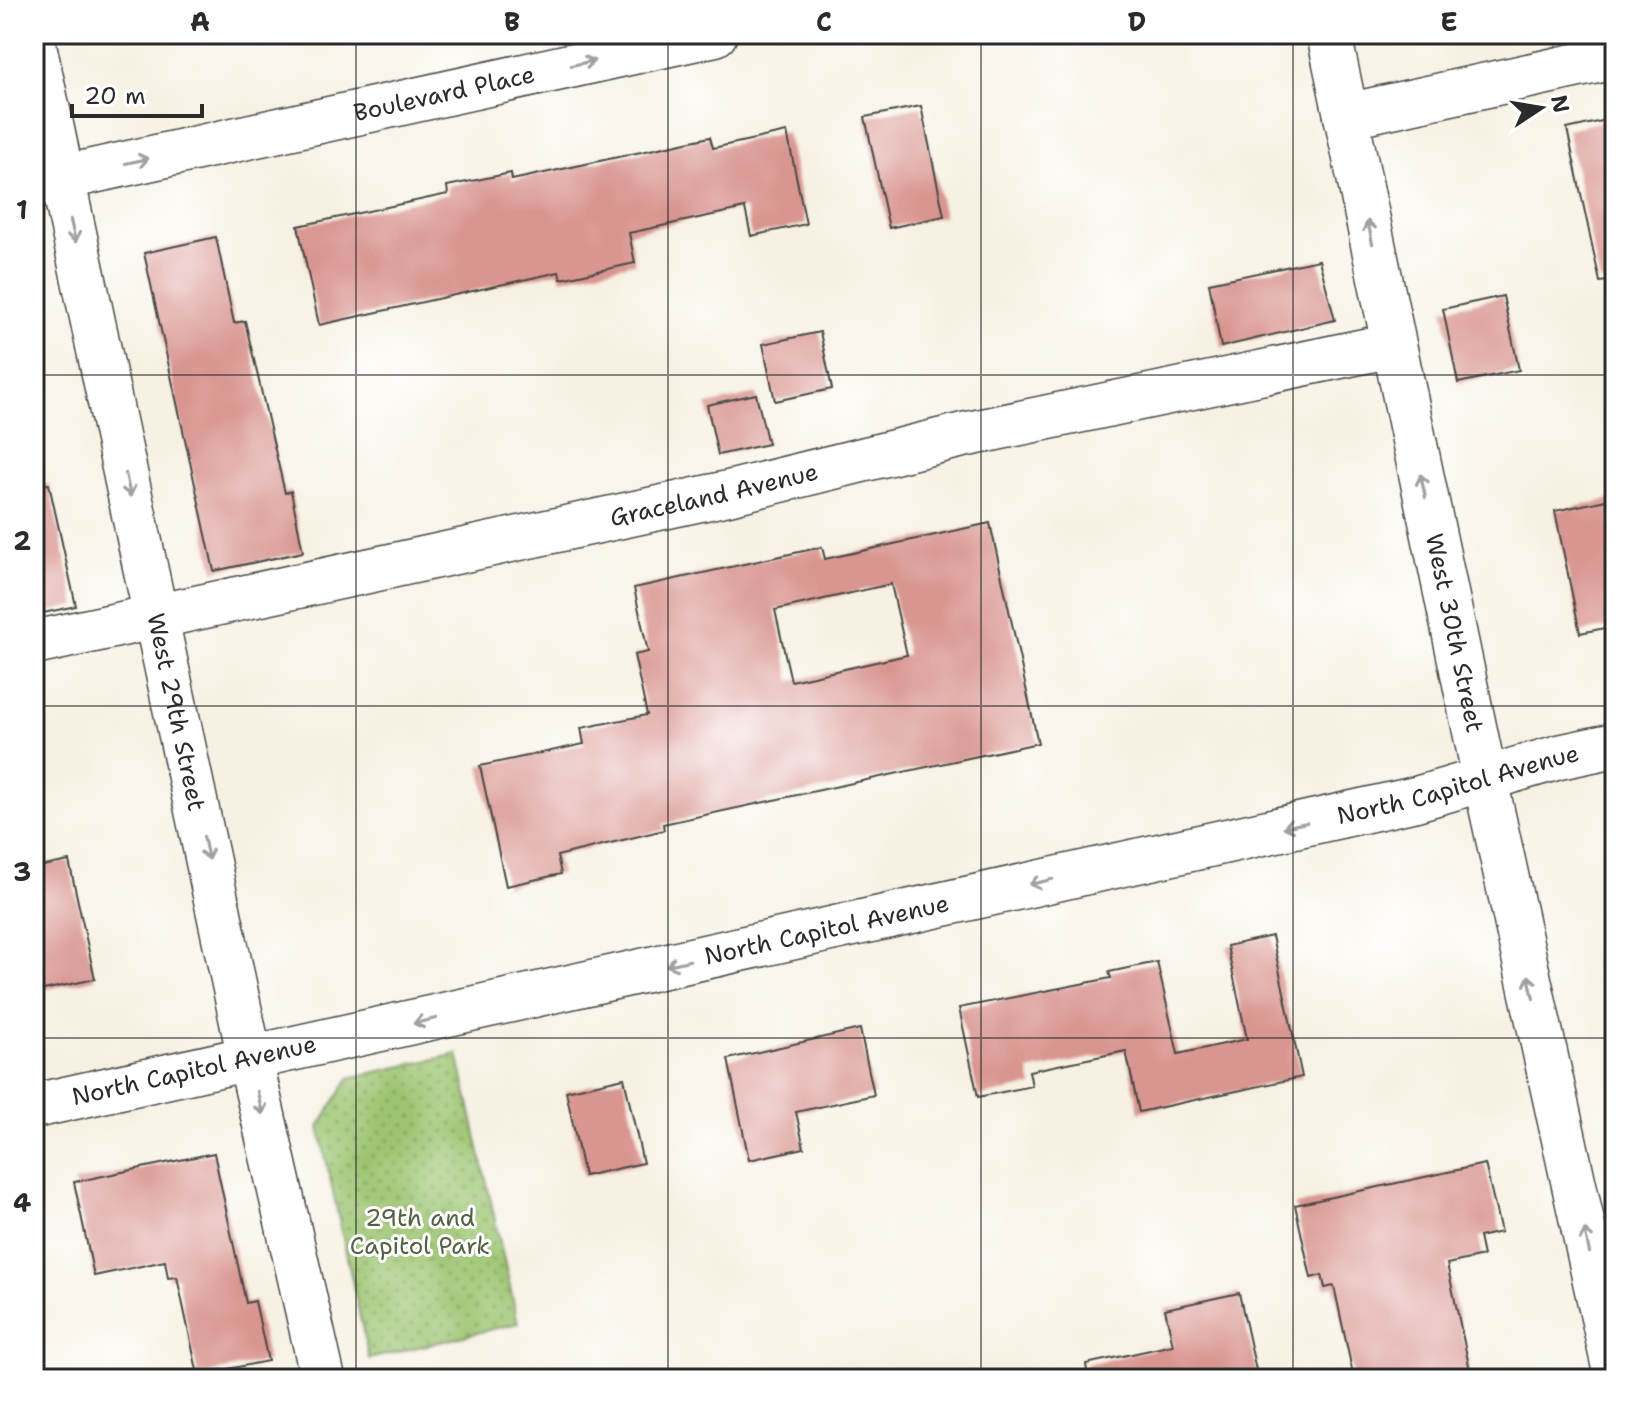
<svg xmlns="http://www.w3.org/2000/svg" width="1649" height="1413" font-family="'Shantell Sans',sans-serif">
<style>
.park{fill:url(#park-dots);stroke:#64784d;stroke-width:2}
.building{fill:#d99590;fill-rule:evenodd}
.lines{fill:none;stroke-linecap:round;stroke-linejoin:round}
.street-casing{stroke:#494946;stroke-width:47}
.secondary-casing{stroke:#494946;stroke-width:47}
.street{stroke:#fff;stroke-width:44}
.secondary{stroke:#fff;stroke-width:44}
.oneway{stroke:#a0a0a0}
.grid{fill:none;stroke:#2b2b2b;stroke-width:2;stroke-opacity:0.55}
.labels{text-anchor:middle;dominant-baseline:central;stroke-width:6;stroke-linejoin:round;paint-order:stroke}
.street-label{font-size:24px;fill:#2b2b2b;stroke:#fff}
.park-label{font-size:24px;fill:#536143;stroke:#fff}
.neatline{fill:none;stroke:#2b2b2b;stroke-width:3}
.grid-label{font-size:26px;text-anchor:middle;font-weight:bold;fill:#2b2b2b}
</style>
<defs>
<pattern id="park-dots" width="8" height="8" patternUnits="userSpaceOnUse" patternTransform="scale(2)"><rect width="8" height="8" fill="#9cc46f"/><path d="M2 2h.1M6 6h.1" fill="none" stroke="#7f9f5b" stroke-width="1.8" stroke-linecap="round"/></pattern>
</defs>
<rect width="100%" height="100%" fill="#fff"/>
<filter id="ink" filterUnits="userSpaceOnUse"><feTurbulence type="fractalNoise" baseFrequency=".0125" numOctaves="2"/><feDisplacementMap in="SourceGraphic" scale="16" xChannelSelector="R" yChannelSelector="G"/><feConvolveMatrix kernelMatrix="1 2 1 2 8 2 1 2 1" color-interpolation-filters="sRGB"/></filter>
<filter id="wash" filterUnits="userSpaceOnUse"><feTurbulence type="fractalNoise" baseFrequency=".006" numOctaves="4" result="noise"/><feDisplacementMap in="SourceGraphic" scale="32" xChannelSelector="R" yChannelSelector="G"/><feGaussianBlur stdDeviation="1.8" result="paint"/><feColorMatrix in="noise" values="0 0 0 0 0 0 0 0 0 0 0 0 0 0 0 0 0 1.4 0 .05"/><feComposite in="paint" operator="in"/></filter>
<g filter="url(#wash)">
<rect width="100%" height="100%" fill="#f6f1e2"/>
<!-- park -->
<path class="park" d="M458,1054L518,1323L369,1359L319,1127L349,1078Z"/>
<g id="blocks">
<!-- building -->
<path class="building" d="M921,106L944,216L889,228L865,117Z
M1615,118V280L1600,282L1567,129Z
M787,132L806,224L751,236L745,208L629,233L635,263L561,279L559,272L319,325L298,226L448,194L447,186L511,173L512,180L710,137L713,148Z
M216,237L234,323L245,321L285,493L291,491L303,552L214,571L144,253Z
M1319,260L1335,320L1221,347L1209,283Z
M1503,296L1519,370L1458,383L1443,309Z
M820,332L832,389L775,401L763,344Z
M756,394L768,444L718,455L707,405Z
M49,484L76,606L34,615V485Z
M1615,498V626L1580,633L1555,511Z
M990,523L1038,743L663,824L664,830L557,856L561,874L506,886L480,766L584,744L581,728L647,715L634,655L648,652L634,588L822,547L825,559ZM891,584L907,655L791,681L775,610Z
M69,861L95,979L34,992V868Z
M1272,936L1302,1077L1139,1112L1126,1051L1029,1071L1032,1086L978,1097L959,1008L1111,978L1109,972L1157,962L1178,1054L1247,1039L1227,946Z
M860,1029L874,1095L796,1112L804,1148L749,1160L728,1059Z
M624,1078L643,1163L584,1176L566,1091Z
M214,1153L246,1303L255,1301L268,1361L198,1375L177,1277L168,1278L165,1261L94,1276L74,1182Z
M1485,1164L1501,1232L1479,1237L1483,1256L1447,1264L1472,1379H1354L1334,1286L1325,1288L1322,1275L1311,1278L1295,1205Z
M1239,1293L1258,1379H1088L1086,1364L1173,1345L1165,1309Z"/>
</g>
</g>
<g filter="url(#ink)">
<use href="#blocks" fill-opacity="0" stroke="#494946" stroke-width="2"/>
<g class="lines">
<!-- street casing -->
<g class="street-casing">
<g id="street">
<path d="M1346,116L1615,57"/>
<path id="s1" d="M34,643L728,493L963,435L1393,345"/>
</g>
</g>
<!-- secondary casing -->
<g class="secondary-casing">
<g id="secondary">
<path id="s2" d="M1329,34L1485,779L1615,1372"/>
<path id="s3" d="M34,45L250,1059L323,1379"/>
<path id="s4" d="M34,184L715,34"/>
<path id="s5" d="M34,1106L1416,799L1559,757L1615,745"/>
</g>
</g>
<!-- street -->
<use href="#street" class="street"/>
<!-- secondary -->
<use href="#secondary" class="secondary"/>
</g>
<!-- one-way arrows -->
<defs><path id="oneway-shaft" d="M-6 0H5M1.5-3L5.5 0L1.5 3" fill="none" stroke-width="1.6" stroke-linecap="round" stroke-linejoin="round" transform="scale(2)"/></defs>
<g class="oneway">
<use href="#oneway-shaft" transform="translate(583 63) rotate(-12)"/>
<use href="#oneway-shaft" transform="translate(137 161) rotate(-12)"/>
<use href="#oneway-shaft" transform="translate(73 231) rotate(77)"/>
<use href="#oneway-shaft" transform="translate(1370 232) rotate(-102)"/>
<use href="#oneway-shaft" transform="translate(128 485) rotate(78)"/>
<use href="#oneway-shaft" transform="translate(1423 486) rotate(-102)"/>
<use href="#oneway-shaft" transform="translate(1295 825) rotate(168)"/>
<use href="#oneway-shaft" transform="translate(206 848) rotate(78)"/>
<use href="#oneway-shaft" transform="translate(1041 882) rotate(167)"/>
<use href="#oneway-shaft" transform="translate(678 963) rotate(167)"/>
<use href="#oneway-shaft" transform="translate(1531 987) rotate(-102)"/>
<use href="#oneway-shaft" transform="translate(425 1021) rotate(167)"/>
<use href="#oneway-shaft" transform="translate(260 1103) rotate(77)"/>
<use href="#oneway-shaft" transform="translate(1587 1241) rotate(-102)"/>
</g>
</g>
<!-- grid -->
<path class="grid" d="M356,34V1379M668,34V1379M981,34V1379M1293,34V1379M34,375H1615M34,706H1615M34,1038H1615"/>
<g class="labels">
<!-- street labels -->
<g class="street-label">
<text stroke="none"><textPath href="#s4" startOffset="420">Boulevard Place</textPath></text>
<text stroke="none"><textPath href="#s1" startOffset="696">Graceland Avenue</textPath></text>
<text stroke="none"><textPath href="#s2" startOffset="612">West 30th Street</textPath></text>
<text stroke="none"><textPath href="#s3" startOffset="682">West 29th Street</textPath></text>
<text stroke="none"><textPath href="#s5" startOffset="1460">North Capitol Avenue</textPath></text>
<text stroke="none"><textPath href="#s5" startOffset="812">North Capitol Avenue</textPath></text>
<text stroke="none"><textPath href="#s5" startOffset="164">North Capitol Avenue</textPath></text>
</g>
<!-- park labels -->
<g class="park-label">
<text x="420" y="1218">29th and<tspan x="420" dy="28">Capitol Park</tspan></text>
</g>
</g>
<!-- margin -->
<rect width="1649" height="1413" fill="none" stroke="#fff" stroke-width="88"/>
<!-- north arrow -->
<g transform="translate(1541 108) rotate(78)" stroke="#ffffff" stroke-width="6" paint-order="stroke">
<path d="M0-6L14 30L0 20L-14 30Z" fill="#2b2b2b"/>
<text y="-12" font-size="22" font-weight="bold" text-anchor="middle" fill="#2b2b2b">N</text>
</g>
<!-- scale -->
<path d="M72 104v12h130v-12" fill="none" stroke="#2b2b2b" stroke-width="4"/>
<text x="84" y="104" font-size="24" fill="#2b2b2b" stroke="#ffffff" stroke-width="6" paint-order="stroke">20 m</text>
<rect x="44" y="44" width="1561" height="1325" class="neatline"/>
<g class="grid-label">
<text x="200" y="31">A</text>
<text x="512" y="31">B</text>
<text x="824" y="31">C</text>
<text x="1137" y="31">D</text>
<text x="1449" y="31">E</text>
<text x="22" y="219">1</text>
<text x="22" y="550">2</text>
<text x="22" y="881">3</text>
<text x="22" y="1212">4</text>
</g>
</svg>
